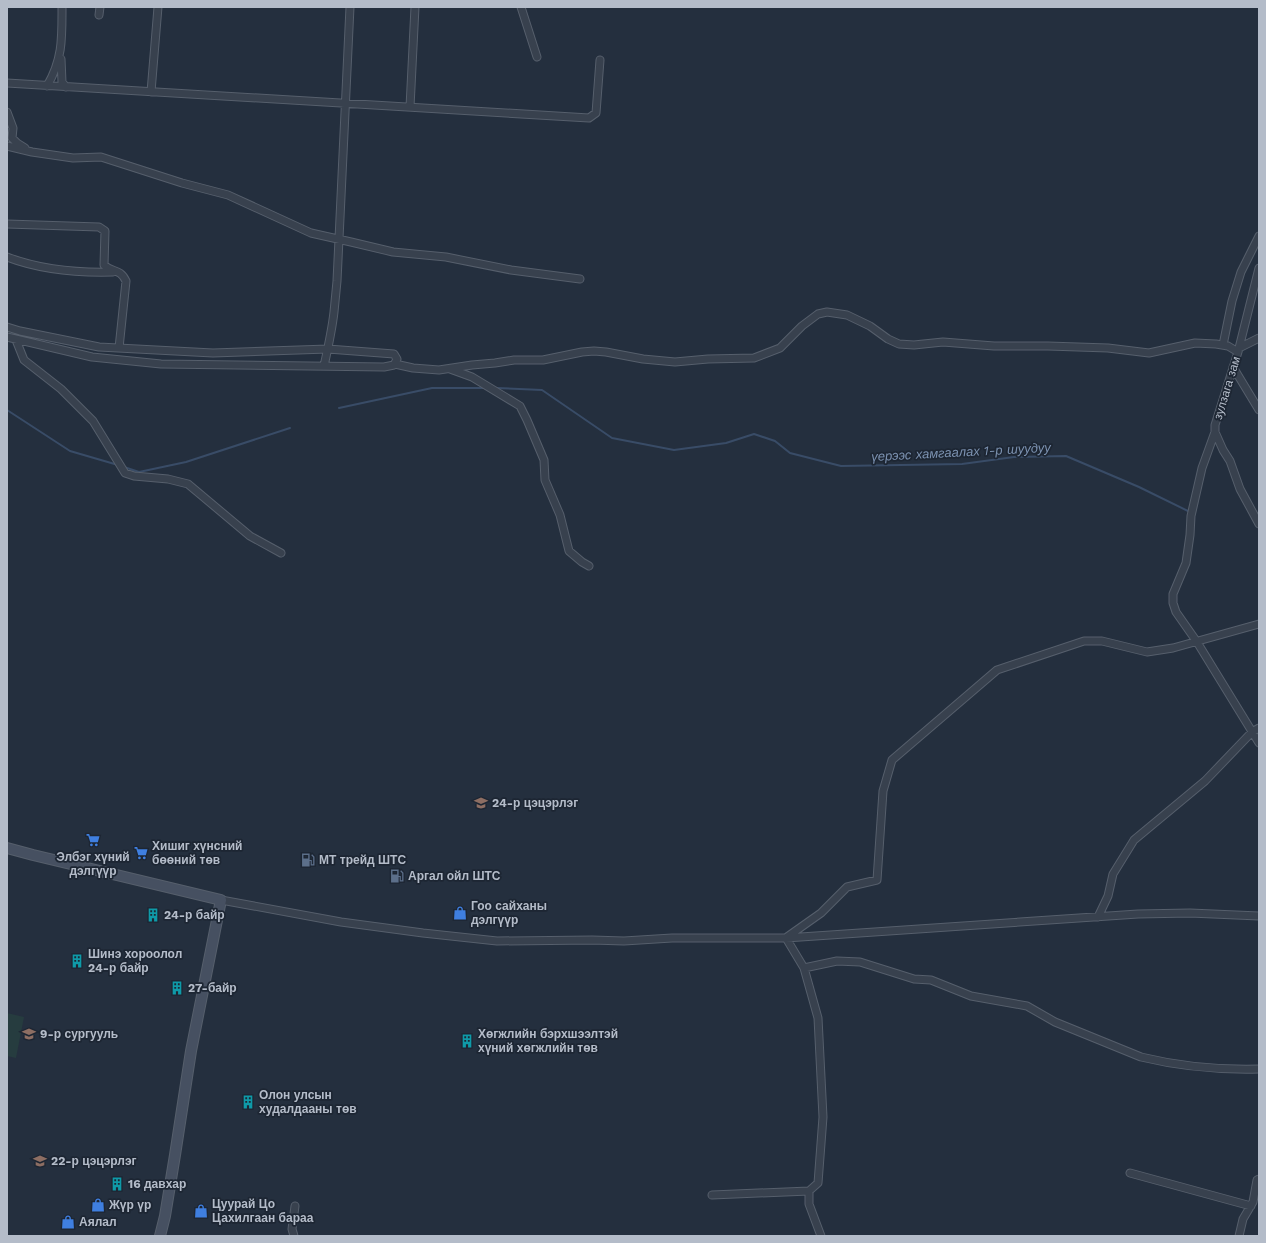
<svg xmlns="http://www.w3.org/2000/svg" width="1266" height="1243" font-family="'Work Sans',sans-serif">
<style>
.green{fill:#263c3f}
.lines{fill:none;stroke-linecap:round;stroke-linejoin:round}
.stream{stroke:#394c67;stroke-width:2}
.street-casing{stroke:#565f6c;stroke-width:9}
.secondary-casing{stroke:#565f6c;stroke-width:12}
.street{stroke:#38414e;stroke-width:7}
.secondary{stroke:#465061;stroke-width:10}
.labels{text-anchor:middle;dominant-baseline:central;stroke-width:3.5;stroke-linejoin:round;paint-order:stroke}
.street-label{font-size:12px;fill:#b4bcc9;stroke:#1d2633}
.poi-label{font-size:12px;font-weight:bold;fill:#b4bcc9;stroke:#1d2633;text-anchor:start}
.water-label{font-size:13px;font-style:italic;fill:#7c92b1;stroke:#1d2633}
</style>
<rect width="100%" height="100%" fill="#242f3e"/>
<!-- green -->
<path class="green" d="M7,1013L24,1017L16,1058L7,1056Z"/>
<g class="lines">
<!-- stream -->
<path class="stream" d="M496,388L542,390L612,438L674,450L726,443L754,434L775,441L790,453L841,466L962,464L1014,457L1066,456L1139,487L1190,512
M339,408L432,388H486
M7,410L70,451L118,465
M124,467L139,472L186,462L290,428"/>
<!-- street casing -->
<g class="street-casing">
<path id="street" d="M521,7L537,57
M99,15L100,7
M61,59L62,82L66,87
M7,83L589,118L596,113L600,60
M47,86C63,59 62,37 62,7
M151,92L158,7
M410,107L415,7
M7,112L13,128L12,138L17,143L25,148
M7,146L32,152L73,158L101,157L182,183L228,195L311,233L351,242L393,252L446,257L511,270L580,279
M7,224L99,227L105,231L104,265C112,273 120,268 126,281L119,348
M7,257C41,270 77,273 113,272
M1259,268L1238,352L1215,425V432L1223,450L1230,461L1240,489L1259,524
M7,327L20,331L99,347L213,353L328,349L394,354L397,359L394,365L384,367L161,364L92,357L7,337
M16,340L24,360L61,389L93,421L125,473L134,476L168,479L188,484L250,536L281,553
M1223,345L1232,301L1241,272L1259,236
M1239,348L1259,338
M395,364L413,368L439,370L472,365L495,363L514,360H543L582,352L594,351L606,352L643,359L675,362L708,359L754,358L780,348L802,326L818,314L827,312L847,315L870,326L888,339L899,344L914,345L943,342L994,346H1048L1108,348L1149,353L1195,343L1216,344L1228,346L1238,352
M324,366C328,348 332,330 334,312C335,302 336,291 337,281L350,7
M1233,367L1259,410
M450,369L472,377L520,406L527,420L544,460L545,480L560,515L569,551L582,562L589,566
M1215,432L1202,468L1191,516L1190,535L1186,563L1173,594V603L1176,612L1197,642L1259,743
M221,900L341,922L423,933L497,941L592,940L624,941L672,938H786L1138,914L1190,913L1259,916
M1098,917L1108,896L1113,874L1134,840L1205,781L1252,732L1259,728
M787,937L821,913L847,887L877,880L883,791L892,760L997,670L1084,641H1102L1147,652L1173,648L1259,624
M786,938L804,968L837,961L860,962L914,979L931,980L971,996L1027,1006L1055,1022L1141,1057C1178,1066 1220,1070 1259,1069
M1130,1173L1251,1206
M809,1191V1204L821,1236
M712,1195L809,1191L818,1183L823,1117L818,1018L804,968
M294,1236L292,1229L295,1206
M1239,1236L1243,1219L1253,1202L1257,1180L1259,1179"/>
</g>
<!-- secondary casing -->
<g class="secondary-casing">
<path id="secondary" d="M7,848L33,855L221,900L191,1051L175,1155L165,1216L160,1236"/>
</g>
<!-- street -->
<use href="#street" class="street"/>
<!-- secondary -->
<use href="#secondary" class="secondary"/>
</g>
<!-- icons -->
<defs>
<g id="school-bare" transform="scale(1.08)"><path d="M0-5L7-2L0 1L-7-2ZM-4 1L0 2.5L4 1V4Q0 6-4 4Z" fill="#8d6e63" stroke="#1d2633" stroke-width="2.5" paint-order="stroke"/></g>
<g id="supermarket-bare" transform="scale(1.08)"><path d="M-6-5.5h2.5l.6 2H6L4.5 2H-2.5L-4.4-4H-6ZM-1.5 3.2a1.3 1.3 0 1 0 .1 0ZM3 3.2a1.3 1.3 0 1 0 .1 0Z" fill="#3f7fe0" stroke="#1d2633" stroke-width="2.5" paint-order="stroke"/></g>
<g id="fuel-bare" transform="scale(1.08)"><path d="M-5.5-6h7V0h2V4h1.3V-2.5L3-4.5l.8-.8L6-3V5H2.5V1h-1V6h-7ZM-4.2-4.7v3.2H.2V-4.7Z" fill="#5c6f8a" stroke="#1d2633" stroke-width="2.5" paint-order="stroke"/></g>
<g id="shop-bare" transform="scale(1.08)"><path d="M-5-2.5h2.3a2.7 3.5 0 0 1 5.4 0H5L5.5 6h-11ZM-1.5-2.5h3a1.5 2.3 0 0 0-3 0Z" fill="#3f7fe0" stroke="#1d2633" stroke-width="2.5" paint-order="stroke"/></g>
<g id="building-bare" transform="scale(1.08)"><path d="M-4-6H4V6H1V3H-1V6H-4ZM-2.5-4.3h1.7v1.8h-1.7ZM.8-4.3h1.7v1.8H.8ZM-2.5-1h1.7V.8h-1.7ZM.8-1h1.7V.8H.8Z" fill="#0f9aa8" stroke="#1d2633" stroke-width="2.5" paint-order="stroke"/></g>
</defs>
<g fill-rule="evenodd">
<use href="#school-bare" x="481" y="803"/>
<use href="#supermarket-bare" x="93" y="840"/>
<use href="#supermarket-bare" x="141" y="853"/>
<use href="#fuel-bare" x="308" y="860"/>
<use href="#fuel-bare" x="397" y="876"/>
<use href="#shop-bare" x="460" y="913"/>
<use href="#building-bare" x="153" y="915"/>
<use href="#building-bare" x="77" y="961"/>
<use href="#building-bare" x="177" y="988"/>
<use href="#school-bare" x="29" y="1034"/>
<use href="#building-bare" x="467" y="1041"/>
<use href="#building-bare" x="248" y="1102"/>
<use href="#school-bare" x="40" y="1161"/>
<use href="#building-bare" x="117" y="1184"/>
<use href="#shop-bare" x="98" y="1205"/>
<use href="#shop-bare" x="201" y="1211"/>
<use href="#shop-bare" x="68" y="1222"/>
</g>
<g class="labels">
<!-- street labels -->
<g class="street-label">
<text transform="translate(1227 388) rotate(-73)">зулзага зам</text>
</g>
<!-- poi labels -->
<g class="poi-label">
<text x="492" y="803">24-р цэцэрлэг</text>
<text x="152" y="846">Хишиг хүнсний<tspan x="152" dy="14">бөөний төв</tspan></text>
<text x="93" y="857" text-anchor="middle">Элбэг хүний<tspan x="93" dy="14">дэлгүүр</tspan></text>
<text x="319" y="860">МТ трейд ШТС</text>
<text x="408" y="876">Аргал ойл ШТС</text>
<text x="471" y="906">Гоо сайханы<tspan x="471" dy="14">дэлгүүр</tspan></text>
<text x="164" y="915">24-р байр</text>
<text x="88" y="954">Шинэ хороолол<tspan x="88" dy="14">24-р байр</tspan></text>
<text x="188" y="988">27-байр</text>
<text x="40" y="1034">9-р сургууль</text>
<text x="478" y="1034">Хөгжлийн бэрхшээлтэй<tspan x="478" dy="14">хүний хөгжлийн төв</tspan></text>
<text x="259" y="1095">Олон улсын<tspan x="259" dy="14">худалдааны төв</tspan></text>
<text x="51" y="1161">22-р цэцэрлэг</text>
<text x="128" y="1184">16 давхар</text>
<text x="212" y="1204">Цуурай Цо<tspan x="212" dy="14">Цахилгаан бараа</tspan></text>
<text x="109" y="1205">Жүр үр</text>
<text x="79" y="1222">Аялал</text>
</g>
<!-- water labels -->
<g class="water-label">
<text transform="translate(961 452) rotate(-3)">үерээс хамгаалах 1-р шуудуу</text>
</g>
</g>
<!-- border -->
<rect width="1266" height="1243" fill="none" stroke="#b4bcc9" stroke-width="16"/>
</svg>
